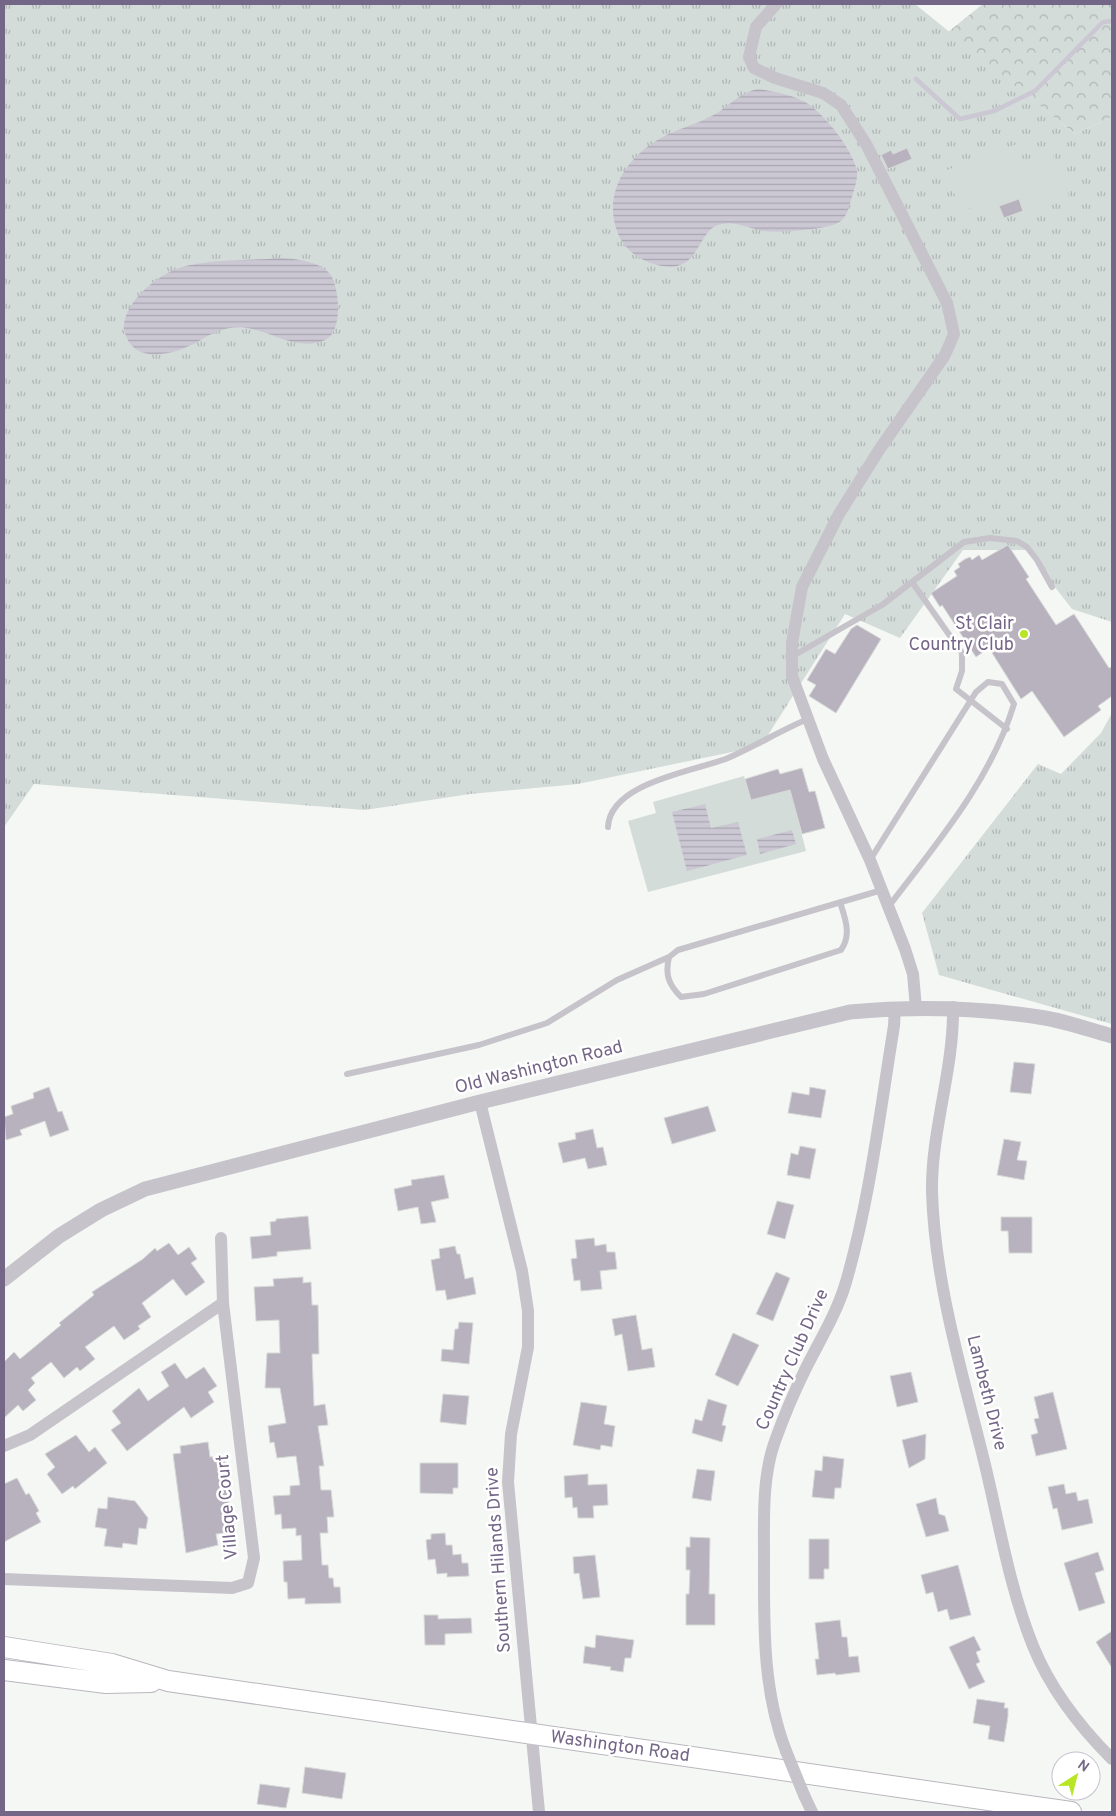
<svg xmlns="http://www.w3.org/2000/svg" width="1116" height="1816" font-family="Overpass,sans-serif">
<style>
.grass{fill:url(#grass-tufts)}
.forest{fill:url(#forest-crowns)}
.garden{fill:#d3dcd9}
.water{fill:url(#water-rules)}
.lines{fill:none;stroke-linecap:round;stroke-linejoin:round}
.stream{stroke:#cbc7d3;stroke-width:4.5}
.building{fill:#b7b2be;stroke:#d7d9d7}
.primary-casing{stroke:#bab6be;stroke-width:22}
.service{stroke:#c6c3ca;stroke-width:6}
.minor{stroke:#c6c3ca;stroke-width:12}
.tertiary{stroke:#c6c3ca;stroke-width:15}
.primary{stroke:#fff;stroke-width:20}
.minor-bridge{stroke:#c6c3ca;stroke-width:12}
.poi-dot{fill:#b7e625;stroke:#fff;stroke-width:2}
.labels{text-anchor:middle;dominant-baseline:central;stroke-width:5;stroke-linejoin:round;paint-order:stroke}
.poi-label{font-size:18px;fill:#746686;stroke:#fff;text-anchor:end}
.street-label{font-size:18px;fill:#746686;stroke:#fff}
</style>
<defs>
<pattern id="grass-tufts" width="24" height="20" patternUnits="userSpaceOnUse" patternTransform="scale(1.25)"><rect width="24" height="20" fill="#d3dcd9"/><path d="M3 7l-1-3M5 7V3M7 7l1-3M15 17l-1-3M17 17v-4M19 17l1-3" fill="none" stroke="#b0b6b6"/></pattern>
<pattern id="forest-crowns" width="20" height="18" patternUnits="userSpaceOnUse" patternTransform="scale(1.25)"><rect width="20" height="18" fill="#d3dcd9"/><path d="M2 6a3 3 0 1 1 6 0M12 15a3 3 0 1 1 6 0" fill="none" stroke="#b0b6b6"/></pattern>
<pattern id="water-rules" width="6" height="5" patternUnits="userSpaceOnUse" patternTransform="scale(1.25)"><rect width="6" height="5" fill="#cbc7d3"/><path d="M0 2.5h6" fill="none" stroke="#a9a5b1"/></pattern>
</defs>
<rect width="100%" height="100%" fill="#f4f7f4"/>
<!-- grass -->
<path class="grass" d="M4,4H915L1075,134L1112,117V622L1072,609L1026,550H963L900,638L845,614L761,746L578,784L470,794L365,810L34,784L4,827Z
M1112,713V1024L939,975L922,913L1038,764L1061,774L1101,733Z"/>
<!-- forest -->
<path class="forest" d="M983,4H1112V117L1075,134L948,32Z"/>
<!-- garden -->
<path class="garden" d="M1017,144L1024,162L1052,153L1069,196L988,223L981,204L960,212L947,170Z
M744,776L751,800L784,791L793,782L792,797L806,851L648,892L628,821L656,813L653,802Z"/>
<!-- water -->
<path class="water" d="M758,89C773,91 792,95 805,102C824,113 853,150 857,171C858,178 854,190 852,197C849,205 848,215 841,221C830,230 778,233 763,231C751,229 735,221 722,224C696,228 702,273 662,266C642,262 624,251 617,231C603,192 627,157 661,138C677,129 694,125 710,117C728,108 738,93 758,89Z
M281,258C295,259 320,261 330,274C340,288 343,333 325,340C299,351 276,334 252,329C233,324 215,331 199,341C179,353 137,366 126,336C125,333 123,329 124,326C125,301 158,275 179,268C211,258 248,261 281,258Z
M705,804L711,828L738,822L747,855L687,871L672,812Z
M792,830L796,844L760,854L757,839Z"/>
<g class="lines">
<!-- stream -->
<path class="stream" d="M916,79L960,119L994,111L1035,91L1103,22L1112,21"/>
</g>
<!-- building -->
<path class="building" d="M907,148L912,159L888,169L881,155L891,150L893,154Z
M1019,199L1023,211L1004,218L999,206Z
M1008,545L1029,577L1026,579L1056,625L1074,614L1109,668L1112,667V696L1098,706L1101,710L1064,737L1032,691L1021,699L989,648L976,657L942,605L940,607L931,593L957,576L954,571L960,567L958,564L965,559L970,557L972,560L979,555L982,560Z
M857,625L881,639L836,713L809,696L816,685L807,680L826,649L835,654L851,629Z
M802,768L809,792L815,791L825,828L802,834L790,790L751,800L745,779L778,769L780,774Z
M1014,1062L1035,1064L1031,1094L1010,1092Z
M49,1087L58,1112L62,1111L69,1130L50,1137L45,1121L20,1130L22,1135L6,1140L4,1117L13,1114L11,1106L34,1098L33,1093Z
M810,1087L826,1090L821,1118L788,1113L792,1092L809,1095Z
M708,1106L716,1131L672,1144L664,1118Z
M593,1129L597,1148L603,1147L607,1165L588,1169L585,1158L563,1163L558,1143L576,1139L575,1133Z
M1004,1139L1021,1142L1017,1160L1027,1161L1024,1180L997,1175Z
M800,1146L816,1149L810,1179L787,1175L791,1153L798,1155Z
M444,1175L449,1198L431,1202L436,1222L421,1224L418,1207L398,1211L394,1189L412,1185L411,1180Z
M777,1201L794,1205L785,1239L767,1234Z
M308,1216L311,1249L277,1252V1256L252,1259L250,1237L271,1235L270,1222L276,1221V1219Z
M1001,1217H1032V1253H1009L1008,1231H1001Z
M594,1238L595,1246L606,1244L607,1252H615L617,1269L600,1271L602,1289L581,1291L580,1280L574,1281L571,1259L577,1258L575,1240Z
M169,1243L178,1255L189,1247L197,1259L191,1263L205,1282L186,1296L173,1279L142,1303L151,1317L138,1326L140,1329L124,1340L114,1326L85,1347L95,1359L80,1371L77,1367L64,1378L51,1362L31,1378L35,1383L28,1390L36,1400L23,1411L18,1405L4,1418V1362L14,1352L20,1359L61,1325L59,1323L94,1295L92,1292L143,1259L155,1248L157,1251Z
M455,1246L457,1254H460L465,1279L473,1277L476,1294L447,1300L445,1290L436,1291L431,1260L440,1258L439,1249Z
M776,1272L790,1278L773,1321L756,1314Z
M303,1277V1283L311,1282L312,1305H318L319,1354H312L314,1406L325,1404L328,1425L318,1426L324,1466H319L321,1490H331L334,1517H327L328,1533H320L322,1565H328L329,1578H333L334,1587H340L341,1603L305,1604V1598L288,1599L287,1582H284L283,1561L302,1560L301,1535L296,1536V1528L282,1529L281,1514L275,1515L273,1496L290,1495V1486L300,1485L296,1456L277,1458L274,1442L270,1443L268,1426L286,1423L280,1388H265L267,1353H280L279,1320L256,1321L254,1287L274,1286L273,1279Z
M636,1315L642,1350L652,1348L655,1367L628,1371L622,1334L615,1336L612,1319Z
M459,1322L473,1323L469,1364L441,1361L442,1349L453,1350L455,1329H458Z
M733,1333L759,1345L738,1386L715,1375Z
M175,1363L186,1379L204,1367L217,1386L208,1392L214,1402L191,1418L184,1407L127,1451L111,1430L121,1423L112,1411L139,1388L148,1401L169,1386L161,1372Z
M911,1372L918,1402L897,1407L890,1376Z
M1053,1392L1067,1449L1036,1456L1031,1435L1038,1433L1034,1419L1039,1418L1034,1397Z
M443,1394L469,1396L466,1425L440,1422Z
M708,1399L727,1405L722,1425L726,1426L722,1442L692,1433L695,1419L702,1421Z
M581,1402L607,1406L604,1424L615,1426L612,1447L601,1445L600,1450L573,1445Z
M926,1434L925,1459L909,1468L902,1440Z
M76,1435L89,1452L95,1447L107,1463L75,1489L73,1486L62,1494L47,1474L55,1467L45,1454Z
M208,1442L210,1457L224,1456L227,1474L224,1475L234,1532L216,1534L218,1545L186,1553L173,1454L181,1453L180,1446Z
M823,1456L844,1459L841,1488H835L834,1499L812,1497L815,1470L822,1471Z
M420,1463H458V1488H453V1494L420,1493Z
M697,1469L715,1471L711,1501L692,1498Z
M588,1474V1485L607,1484L608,1505L593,1506L594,1518H578L577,1507L573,1508L572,1497L565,1498L564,1476Z
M17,1478L26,1495L29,1493L39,1511L36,1513L41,1522L4,1542V1484Z
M1064,1484L1066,1494L1076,1492L1078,1501L1088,1499L1093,1523L1062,1530L1057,1508L1053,1509L1048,1487Z
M108,1497L135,1501L148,1518L146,1529L139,1528L137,1545L123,1543L122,1548L104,1546L107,1529L95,1527L98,1508L107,1509Z
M936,1498L939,1514L945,1516L949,1531L926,1537L916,1504Z
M445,1533L446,1545H452L453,1555L461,1554L462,1563H468L469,1576L447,1577V1573L437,1574L435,1559L428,1560L426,1540L431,1539V1534Z
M690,1537L710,1538L709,1594H715V1625H686V1594H689L690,1570H686V1547H690Z
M809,1539H829V1569H824V1579H809Z
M1098,1552L1104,1570L1095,1573L1105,1603L1079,1611L1064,1563Z
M595,1555L600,1597L583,1599L579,1573L574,1574L573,1557Z
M958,1565L971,1615L950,1620L947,1609L938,1612L933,1592L926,1594L921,1575Z
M424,1615H438V1619L471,1618L472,1633L445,1634V1645H425Z
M840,1620L842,1637H847L849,1657L858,1656L860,1672L836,1675L835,1673L817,1675L815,1659H819L815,1623Z
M1112,1631V1668L1096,1642Z
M596,1635L634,1640L631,1658H625L623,1672L610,1670L611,1667L583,1663L585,1646L595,1648Z
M974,1636L981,1650L976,1652L980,1662L976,1664L985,1682L969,1689L949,1647Z
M977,1699L1005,1703L1004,1708H1008V1716L1004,1742L988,1739L990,1726L973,1723Z
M305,1767L346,1773L342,1799L302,1793Z
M260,1784L290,1788L286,1808L257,1804Z"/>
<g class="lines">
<!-- primary casing -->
<g class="primary-casing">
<path id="primary" d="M4,1647L112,1664L168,1681L1071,1812
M4,1670L106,1683L151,1682"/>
</g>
<!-- service -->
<path class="service" d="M912,582L962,653V671L956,689L1007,729
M793,656L882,605L964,542L990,538L1017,541L1027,547L1037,560L1052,587
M608,827C610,782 696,771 728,758C756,746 781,730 808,719
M870,860L976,692L988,682L1002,684L1014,704C991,780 937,843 889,906
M840,902C845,918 852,935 841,950L704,994L681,997C668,984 665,974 669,957L678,950L882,890
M347,1074L479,1045L547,1023L617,980L669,957"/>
<!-- minor -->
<path class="minor" d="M776,4L756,27L749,57L754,68L775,78L823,93L841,105L866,144L947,303L954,334L945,355L879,450L839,514L802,587L792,643V676L823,759L870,860L905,949L913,974L916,1008
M953,1007C954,1070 931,1130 932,1192C935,1287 964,1378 986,1469C1000,1528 1010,1589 1033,1646C1050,1688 1080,1727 1112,1759
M480,1102L522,1271L528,1311V1347L511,1434L508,1482L539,1812
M4,1446L30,1435L223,1303
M4,1579L232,1588L248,1583L254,1558L223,1303L221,1238
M786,1751C762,1689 764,1623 764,1557C764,1519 762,1477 775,1441C784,1416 794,1392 806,1368C820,1340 837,1313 846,1282C870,1199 880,1111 894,1026L895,1008
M804,1795L812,1812"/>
<!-- tertiary -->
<path class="tertiary" d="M4,1279L59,1236L101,1210L145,1189L480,1102L850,1012C917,1006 978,1007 1045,1018C1068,1022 1090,1030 1112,1036"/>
<!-- primary -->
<use href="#primary" class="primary"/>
<!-- minor-bridge -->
<path class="minor-bridge" d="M786,1751L804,1795"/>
</g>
<!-- markers -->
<circle class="poi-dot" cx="1024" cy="634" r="5"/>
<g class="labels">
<!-- poi labels -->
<g class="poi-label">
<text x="1014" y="624">St Clair<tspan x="1014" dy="21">Country Club</tspan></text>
</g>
<!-- street labels -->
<g class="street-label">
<text transform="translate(539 1068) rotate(-14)">Old Washington Road</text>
<text transform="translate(793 1360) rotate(-66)">Country Club Drive</text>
<text transform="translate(986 1393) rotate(76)">Lambeth Drive</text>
<text transform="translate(228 1507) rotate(-95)">Village Court</text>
<text transform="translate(499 1560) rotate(-94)">Southern Hilands Drive</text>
<text transform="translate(620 1747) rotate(8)">Washington Road</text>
</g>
</g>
<!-- border -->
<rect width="1116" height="1816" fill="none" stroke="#746686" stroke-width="10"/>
<!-- north arrow -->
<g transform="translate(1076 1776) rotate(36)"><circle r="24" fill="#ffffff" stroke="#c7c2cf"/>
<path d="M0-4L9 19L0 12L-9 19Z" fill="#b7e625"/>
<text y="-8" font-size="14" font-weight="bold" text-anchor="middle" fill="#746686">N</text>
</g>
</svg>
